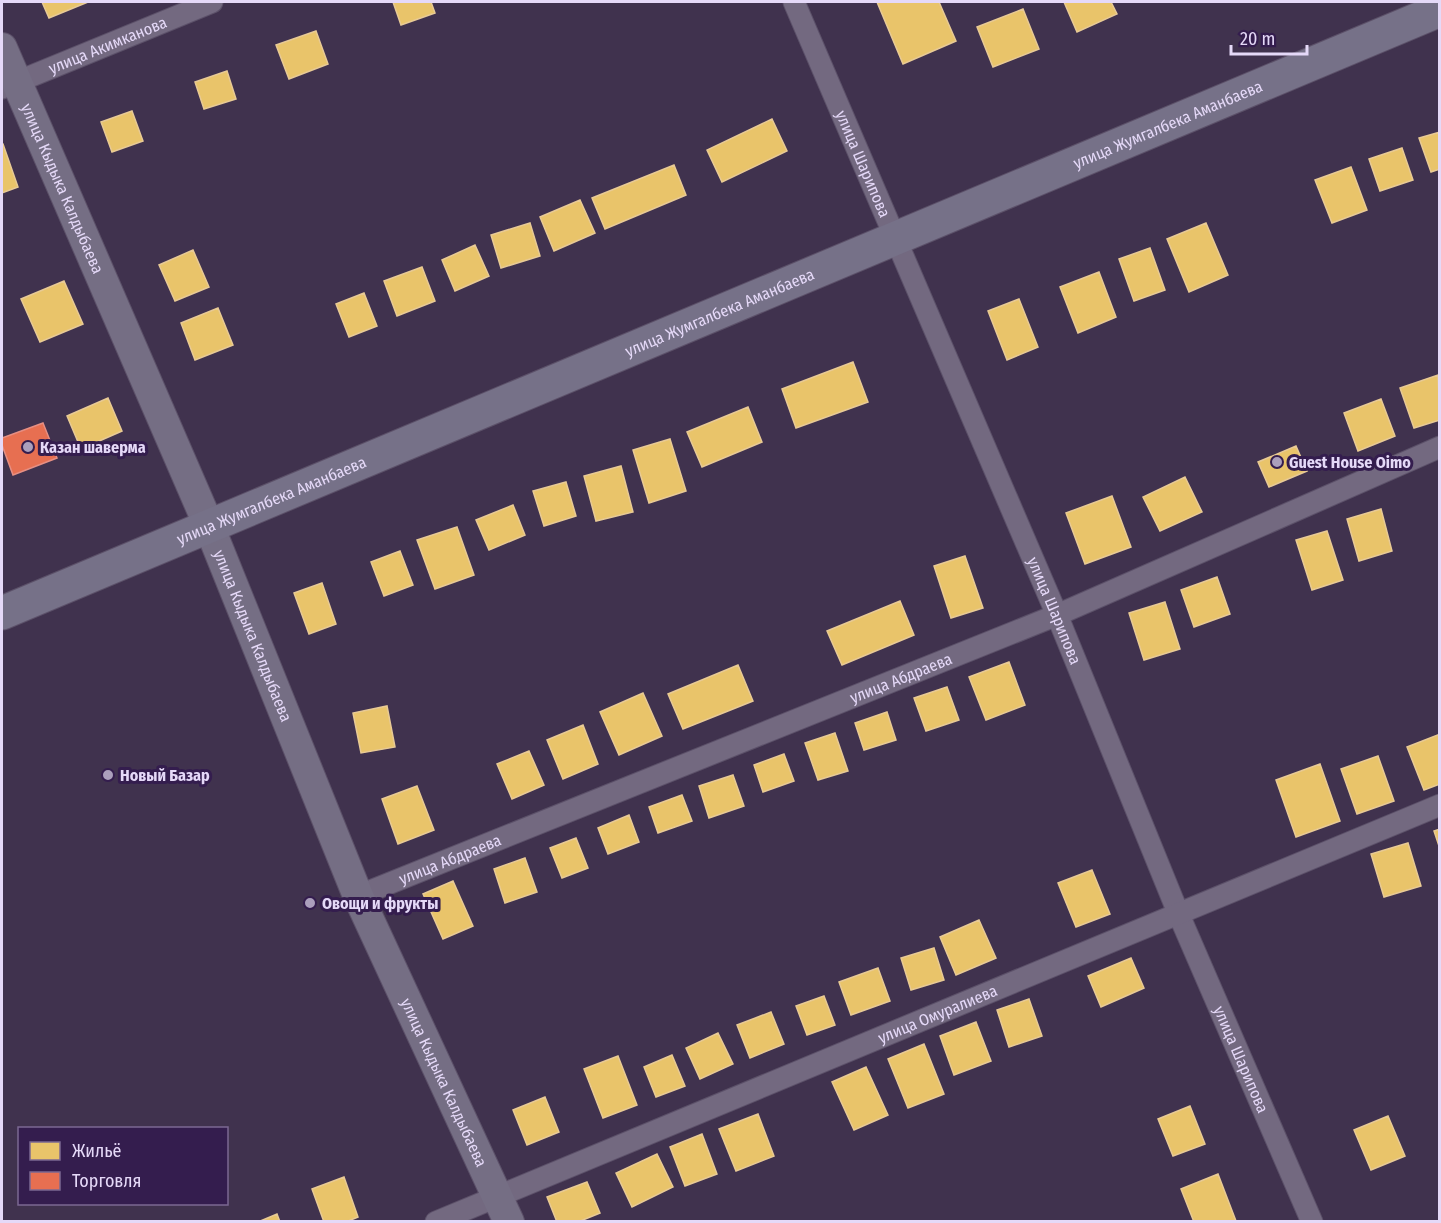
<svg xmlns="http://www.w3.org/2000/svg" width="1441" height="1223" font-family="'Fira Sans Condensed',sans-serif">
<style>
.homes{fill:#e9c46a;stroke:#e8ca95;stroke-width:1.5}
.shops{fill:#e76f51;stroke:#e68f83;stroke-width:1.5}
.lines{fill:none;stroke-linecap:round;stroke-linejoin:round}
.street-casing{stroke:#5c5169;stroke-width:23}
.secondary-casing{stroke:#5c5169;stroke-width:32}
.primary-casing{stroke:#5c5169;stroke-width:35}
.street{stroke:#736980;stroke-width:21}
.secondary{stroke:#756e84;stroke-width:30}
.primary{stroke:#767188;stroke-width:33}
.poi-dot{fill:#ab9fbc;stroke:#341d4e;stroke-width:2}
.labels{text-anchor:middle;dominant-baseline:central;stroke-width:6;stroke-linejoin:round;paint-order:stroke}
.street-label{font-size:16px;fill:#e5d9f8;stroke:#341d4e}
.poi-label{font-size:16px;font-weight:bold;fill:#e5d9f8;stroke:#341d4e;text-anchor:start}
</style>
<rect width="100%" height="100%" fill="#40324e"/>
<!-- homes -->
<path class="homes" d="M42,2H88L49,18Z
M393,2H431L435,13L401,25Z
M877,2H939L956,41L903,64Z
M1064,2H1111L1117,14L1077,32Z
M1023,9L1039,49L993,67L977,27Z
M316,31L328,64L289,79L276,45Z
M227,71L236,99L204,109L195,82Z
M132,111L143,141L112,152L101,122Z
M772,119L787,151L722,182L707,150Z
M1440,132V169L1431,172L1419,138Z
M3,144L18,187L2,193V144Z
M1402,148L1413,180L1380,191L1369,159Z
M674,165L686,195L605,229L592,198Z
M1351,167L1367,210L1332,223L1315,180Z
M580,200L595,233L554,251L540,217Z
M530,223L540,256L501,268L491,235Z
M1206,223L1228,275L1189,292L1167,239Z
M475,245L489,276L455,291L442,260Z
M1150,248L1165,290L1134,301L1119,259Z
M193,250L209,287L175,301L159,265Z
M422,267L435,301L397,316L384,281Z
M1099,272L1116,317L1078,333L1060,287Z
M64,281L83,324L40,342L21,299Z
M364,293L377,326L349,337L336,304Z
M1019,299L1038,347L1007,360L988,311Z
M218,308L233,345L195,360L181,323Z
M853,362L868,402L796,428L782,389Z
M1438,375L1440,420L1414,428L1400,388Z
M108,398L122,431L81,449L67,416Z
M1381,399L1395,436L1358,451L1344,413Z
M748,407L762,442L702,467L687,432Z
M670,439L686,491L649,503L633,450Z
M1296,446L1307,471L1269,487L1258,462Z
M621,466L633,512L596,521L584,476Z
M1185,477L1202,512L1160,531L1143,497Z
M566,482L576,516L544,526L533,491Z
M1112,496L1131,547L1085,564L1066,513Z
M513,505L525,535L489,550L476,520Z
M1381,509L1392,551L1359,561L1347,519Z
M457,527L474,575L435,589L417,540Z
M1327,531L1343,580L1312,590L1296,540Z
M400,551L413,585L384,596L371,562Z
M965,556L983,608L951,618L934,566Z
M1217,577L1230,614L1194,627L1181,590Z
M322,583L336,624L309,634L294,593Z
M900,601L914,635L842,665L827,631Z
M1165,602L1180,649L1144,660L1129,613Z
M1009,662L1025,705L986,720L969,677Z
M738,665L753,701L683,729L668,694Z
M947,687L959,720L926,731L914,698Z
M643,693L662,736L619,755L600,712Z
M387,706L395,747L361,753L353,713Z
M887,712L896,740L864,750L855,723Z
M583,725L598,764L563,779L547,740Z
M835,733L848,771L818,780L805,743Z
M1440,734V784L1424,790L1407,747Z
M529,751L544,785L512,799L497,764Z
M784,754L794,781L763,792L754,765Z
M1378,756L1394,801L1357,814L1341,769Z
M1320,764L1340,821L1296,837L1276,780Z
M733,775L744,806L709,818L699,786Z
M417,786L434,830L398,844L382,799Z
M682,795L692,821L658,833L649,807Z
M629,815L639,842L608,854L598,828Z
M1440,829V849L1434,831Z
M576,838L588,868L562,878L550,848Z
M1408,843L1421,886L1384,897L1371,854Z
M525,858L537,892L505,903L494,869Z
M1092,870L1110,914L1076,927L1058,883Z
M453,881L473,926L443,939L423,894Z
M979,920L996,958L956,975L940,937Z
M934,948L944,980L911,990L901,958Z
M1131,958L1144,988L1101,1007L1088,976Z
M878,968L890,1001L851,1015L839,982Z
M824,996L835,1025L807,1035L796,1006Z
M1029,999L1042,1036L1009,1047L997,1010Z
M771,1012L784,1044L750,1058L737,1025Z
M976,1022L991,1061L954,1075L940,1036Z
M718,1033L733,1064L700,1079L686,1048Z
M924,1044L944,1094L908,1108L888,1059Z
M672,1055L685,1086L656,1097L644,1067Z
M618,1056L637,1105L603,1118L584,1069Z
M866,1067L888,1115L854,1130L832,1082Z
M545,1097L559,1132L527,1145L513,1110Z
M1190,1106L1205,1144L1173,1156L1158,1119Z
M758,1114L774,1156L736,1171L719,1129Z
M1388,1116L1405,1156L1371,1170L1354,1130Z
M702,1134L717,1174L685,1186L670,1147Z
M657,1154L673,1187L632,1207L616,1173Z
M1218,1174L1236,1221L1194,1222L1181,1189Z
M344,1177L358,1217L346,1222H324L312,1189Z
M587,1182L600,1213L578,1222H557L547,1197Z
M277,1214L280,1222H258Z"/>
<!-- shops -->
<path class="shops" d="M43,423L57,458L13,475L2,445V438Z"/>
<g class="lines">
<!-- street casing -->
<g class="street-casing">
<g id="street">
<path id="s1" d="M794,2L1057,615L1179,915L1312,1222"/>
<path id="s2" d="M2,88L212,2"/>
<path id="s3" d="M358,896L1057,615L1440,447"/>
<path id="s4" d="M436,1222L1440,805"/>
</g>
</g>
<!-- secondary casing -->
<g class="secondary-casing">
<g id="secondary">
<path id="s5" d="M2,48L209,526L358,896L509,1222"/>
</g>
</g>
<!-- primary casing -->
<g class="primary-casing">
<g id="primary">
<path id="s6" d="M2,613L1440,10"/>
</g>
</g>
<!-- street -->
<use href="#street" class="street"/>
<!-- secondary -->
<use href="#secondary" class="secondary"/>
<!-- primary -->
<use href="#primary" class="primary"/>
</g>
<!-- markers -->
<g class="poi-dot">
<circle cx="28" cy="447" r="6"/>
<circle cx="1277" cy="462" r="6"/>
<circle cx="108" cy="775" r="6"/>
<circle cx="310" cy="903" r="6"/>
</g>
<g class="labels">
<!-- street labels -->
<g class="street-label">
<text stroke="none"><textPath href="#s2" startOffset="114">улица Акимканова</textPath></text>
<text stroke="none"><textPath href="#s6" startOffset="1264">улица Жумгалбека Аманбаева</textPath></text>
<text stroke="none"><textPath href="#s1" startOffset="176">улица Шарипова</textPath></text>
<text stroke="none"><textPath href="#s5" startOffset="153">улица Кыдыка Калдыбаева</textPath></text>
<text stroke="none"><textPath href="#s6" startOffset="778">улица Жумгалбека Аманбаева</textPath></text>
<text stroke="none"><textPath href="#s6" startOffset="292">улица Жумгалбека Аманбаева</textPath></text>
<text stroke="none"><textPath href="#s1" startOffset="662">улица Шарипова</textPath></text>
<text stroke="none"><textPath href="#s5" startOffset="639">улица Кыдыка Калдыбаева</textPath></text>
<text stroke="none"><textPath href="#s3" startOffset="585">улица Абдраева</textPath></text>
<text stroke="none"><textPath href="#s3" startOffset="99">улица Абдраева</textPath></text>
<text stroke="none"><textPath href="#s4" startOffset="543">улица Омуралиева</textPath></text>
<text stroke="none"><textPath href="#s1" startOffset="1148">улица Шарипова</textPath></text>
<text stroke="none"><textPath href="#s5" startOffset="1125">улица Кыдыка Калдыбаева</textPath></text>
</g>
<!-- poi labels -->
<g class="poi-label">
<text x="40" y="447">Казан шаверма</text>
<text x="1289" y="462">Guest House Oimo</text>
<text x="120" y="775">Новый Базар</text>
<text x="322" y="903">Овощи и фрукты</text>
</g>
</g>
<!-- border -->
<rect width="1441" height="1223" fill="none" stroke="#e5d9f8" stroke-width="6"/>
<!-- legend -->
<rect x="18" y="1127" width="210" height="78" fill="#341d4e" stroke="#7b6892" stroke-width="1.5"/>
<rect x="30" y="1142" width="30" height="18" fill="#e9c46a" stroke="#7b6892" stroke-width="1.5"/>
<text x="72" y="1157" font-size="18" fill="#e5d9f8">Жильё</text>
<rect x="30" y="1172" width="30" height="18" fill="#e76f51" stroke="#7b6892" stroke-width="1.5"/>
<text x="72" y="1187" font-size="18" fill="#e5d9f8">Торговля</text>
<!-- scale -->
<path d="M1231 45v9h76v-9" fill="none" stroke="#e5d9f8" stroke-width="3"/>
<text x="1240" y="45" font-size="18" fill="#e5d9f8" stroke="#341d4e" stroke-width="4.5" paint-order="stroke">20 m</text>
</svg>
